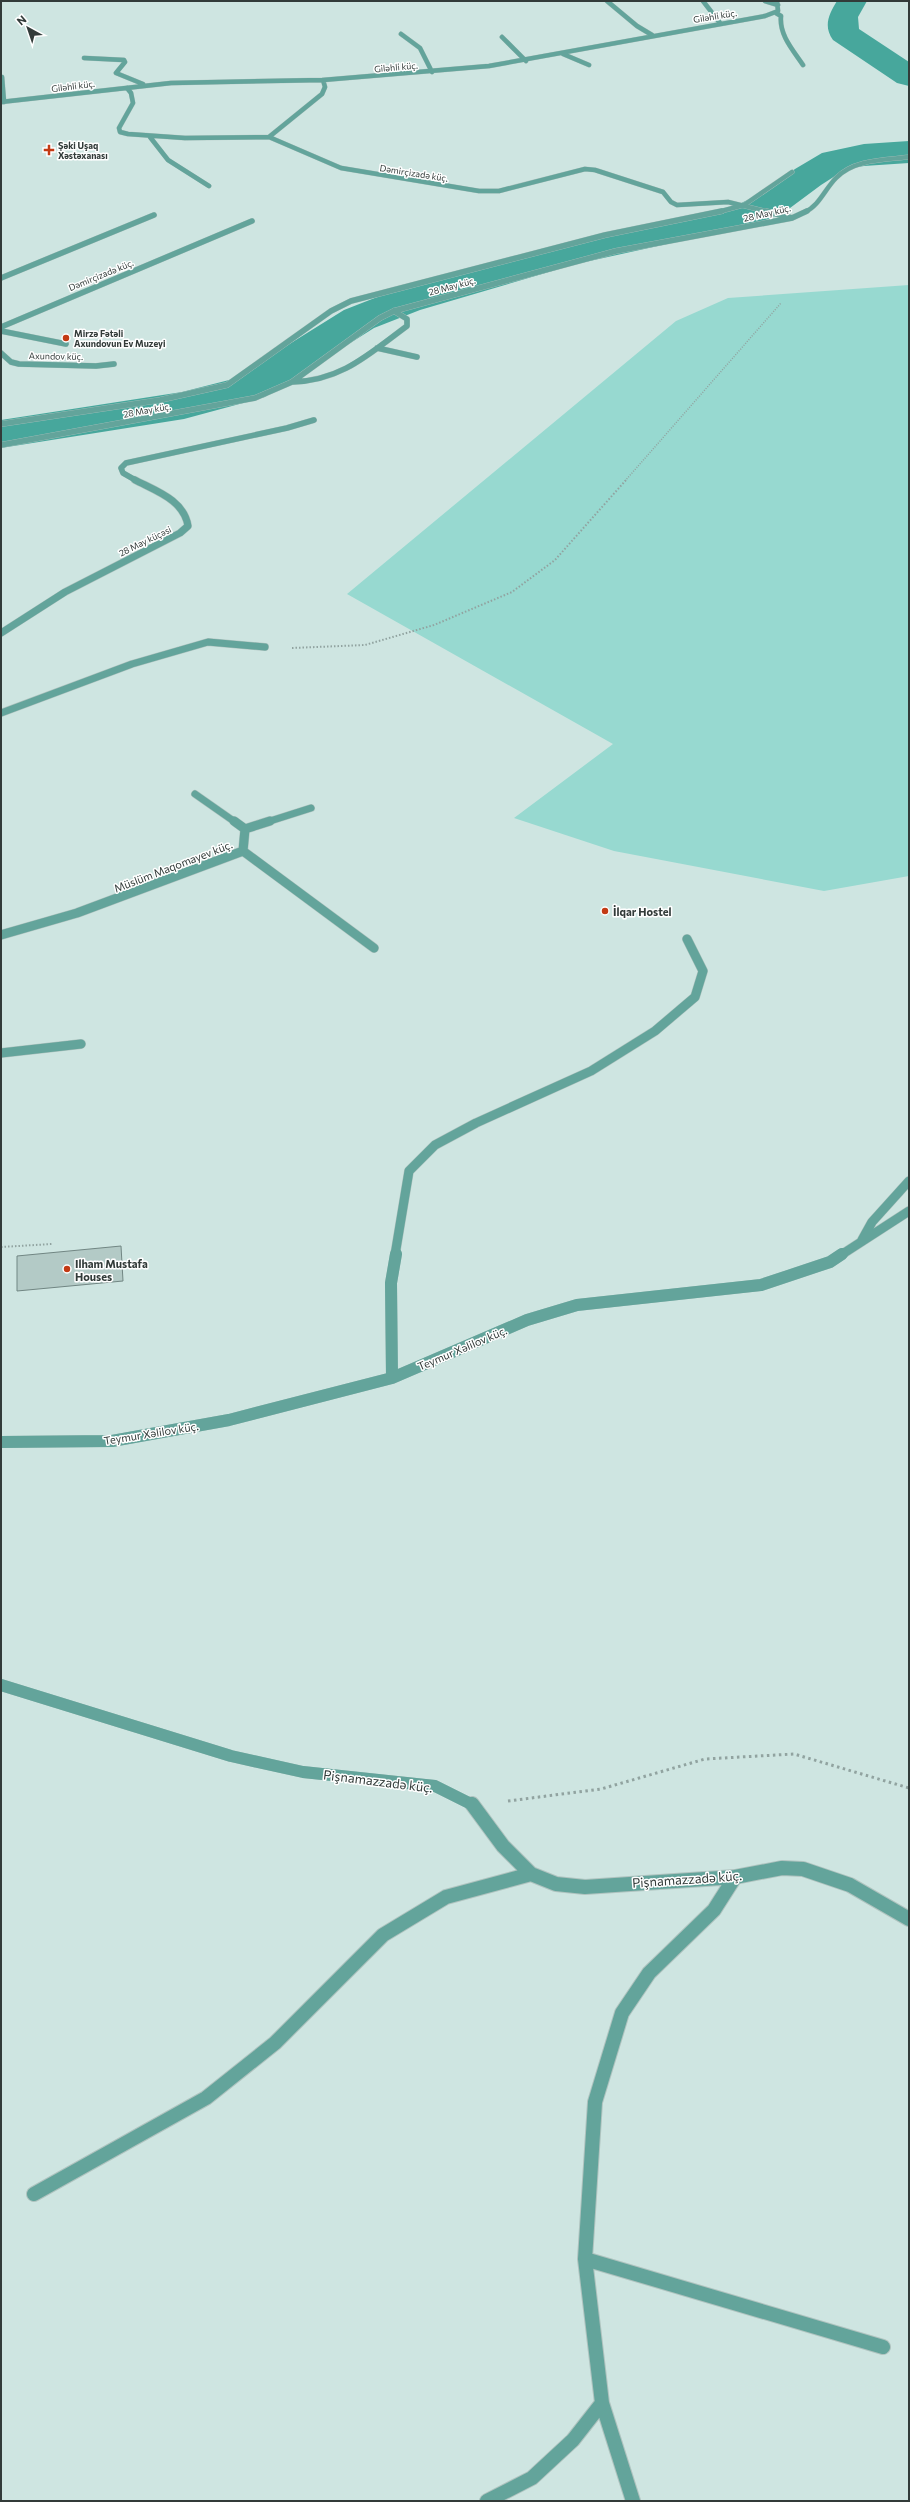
<svg xmlns="http://www.w3.org/2000/svg" width="910" height="2502" font-family="Commissioner,sans-serif">
<style>
.green{fill:#97d9d0}
.lines{fill:none;stroke-linecap:round;stroke-linejoin:round}
.river{fill:#47a79c;fill-rule:evenodd}
.building{fill:#b3cac6;stroke:#718683}
.minor-far5-casing{stroke:#afc3bf;stroke-width:5}
.minor-far4-casing{stroke:#afc3bf;stroke-width:6}
.minor-far3-casing{stroke:#afc3bf;stroke-width:8}
.minor-far2-casing{stroke:#afc3bf;stroke-width:10}
.minor-far1-casing{stroke:#afc3bf;stroke-width:12}
.minor-casing{stroke:#afc3bf;stroke-width:16}
.path-far2{stroke:#91a3a0;stroke-width:1.5;stroke-dasharray:1 1.5;stroke-linecap:butt}
.path-far1{stroke:#91a3a0;stroke-width:2;stroke-dasharray:1.5 2;stroke-linecap:butt}
.path{stroke:#91a3a0;stroke-width:3;stroke-dasharray:2.5 3.5;stroke-linecap:butt}
.minor-far5{stroke:#63a49b;stroke-width:4.5}
.minor-far4{stroke:#63a49b;stroke-width:5.5}
.minor-far3{stroke:#63a49b;stroke-width:7}
.minor-far2{stroke:#63a49b;stroke-width:9}
.minor-far1{stroke:#63a49b;stroke-width:12}
.minor{stroke:#63a49b;stroke-width:14}
.poi-dot{fill:#c33a14;stroke:#fff;stroke-width:1.5}
.labels{text-anchor:middle;dominant-baseline:central;stroke-width:3;stroke-linejoin:round;paint-order:stroke}
.far-street-label{font-size:9px;fill:#323b39;stroke:#fff}
.far-poi-label{font-size:9px;font-weight:bold;fill:#323b39;stroke:#fff;text-anchor:start}
.street-label{font-size:11px;fill:#323b39;stroke:#fff}
.poi-label{font-size:11px;font-weight:bold;fill:#323b39;stroke:#fff;text-anchor:start}
.near-street-label{font-size:13px;fill:#323b39;stroke:#fff}
</style>
<rect width="100%" height="100%" fill="#cee5e1"/>
<!-- green -->
<path class="green" d="M909,285V876L824,891L614,851L514,818L613,744L347,594L676,321L728,298Z"/>
<g class="lines">
<!-- river -->
<path class="river" d="M837,1H867L858,17L859,29L909,62V86L897,83L833,40C823,26 829,14 837,1Z
M909,141V163L864,166L846,169L821,185L790,208L758,224L576,264L420,310L374,328L265,397L184,419L1,448V420L182,392L233,379L344,310L390,292L568,242L733,207L764,192L795,169L822,153L864,144Z"/>
</g>
<!-- building -->
<path class="building" d="M121,1246L123,1281L17,1291V1256Z"/>
<g class="lines">
<!-- minor-far5 casing -->
<g class="minor-far5-casing">
<path id="minor-far5" d="M607,1L637,26L652,35
M703,1L720,23
M765,1L778,5
M776,13L781,16C779,35 793,50 803,65
M401,34L420,48L432,72
M502,37L526,61
M563,54L589,65
M84,58L124,60L125,62L116,73L143,84
M2,77L4,102
M127,88L131,93L133,103L119,128L120,132L128,134L185,138L269,137L341,168L479,191H499L585,169L595,170L663,192L671,202L677,205L728,202L769,212
M1,102L171,83L323,80L489,66L765,16L778,11L777,1
M150,137L168,160L209,186
M269,137L322,94L325,87L323,80
M718,212L744,205L792,172
M805,212C819,206 825,189 836,178C854,159 885,160 909,157"/>
</g>
<!-- minor-far4 casing -->
<g class="minor-far4-casing">
<path id="minor-far4" d="M765,211L792,218
M1,278L154,215
M1,327L252,221
M1,331L66,344
M377,348L417,357
M1,353L11,362L19,364L96,366L114,364
M292,382C341,381 369,354 407,326V319L394,311
M1,424L160,400L227,385L331,311L351,301L605,235L722,211
M1,445L255,398L292,382L380,318L394,311L616,251L792,218L807,211
M137,481L123,473L121,468L126,463L287,428L314,420"/>
</g>
<!-- minor-far3 casing -->
<g class="minor-far3-casing">
<path id="minor-far3" d="M1,633L65,592L180,533L188,526C184,500 156,491 135,480
M1,713L132,664L208,642L265,647
M195,794L235,822
M267,822L311,808"/>
</g>
<!-- minor-far2 casing -->
<g class="minor-far2-casing">
<path id="minor-far2" d="M234,821L245,829L270,821
M243,851L245,829
M1,935L77,913L243,851L374,948
M1,1053L81,1044
M862,1240L872,1222L909,1181
M395,1255L409,1171L435,1145L476,1123L591,1071L655,1031L695,997L703,971L687,939
M841,1255L909,1211"/>
</g>
<!-- minor-far1 casing -->
<g class="minor-far1-casing">
<path id="minor-far1" d="M392,1378L391,1283L396,1254
M1,1442L112,1441L229,1420L392,1378L527,1320L577,1305L761,1285L830,1262L842,1254
M1,1685L231,1756L303,1772L435,1786L473,1805"/>
</g>
<!-- minor casing -->
<g class="minor-casing">
<path id="minor" d="M472,1804L503,1846L531,1874L556,1884L585,1887L735,1877L782,1868L803,1869L850,1885L909,1919
M34,2194L206,2098L275,2043L383,1935L446,1897L531,1874
M585,2259L883,2347
M487,2501L532,2478L573,2440L602,2403
M633,2501L602,2403L585,2259L595,2102L622,2013L649,1973L714,1910L735,1877"/>
</g>
<!-- path-far2 -->
<path class="path-far2" d="M625,481L781,303"/>
<!-- path-far1 -->
<path class="path-far1" d="M292,648L365,645L434,625L512,592L555,560L626,480
M1,1247L52,1244"/>
<!-- path -->
<path class="path" d="M508,1801L601,1789L705,1759L794,1754L909,1788"/>
<!-- minor-far5 -->
<use href="#minor-far5" class="minor-far5"/>
<!-- minor-far4 -->
<use href="#minor-far4" class="minor-far4"/>
<!-- minor-far3 -->
<use href="#minor-far3" class="minor-far3"/>
<!-- minor-far2 -->
<use href="#minor-far2" class="minor-far2"/>
<!-- minor-far1 -->
<use href="#minor-far1" class="minor-far1"/>
<!-- minor -->
<use href="#minor" class="minor"/>
</g>
<!-- markers -->
<g class="poi-dot">
<path d="M47 144h4v4h4v4h-4v4h-4v-4h-4v-4h4z"/>
<circle cx="66" cy="338" r="4"/>
<circle cx="605" cy="911" r="4"/>
<circle cx="67" cy="1269" r="4"/>
</g>
<g class="labels">
<!-- far-street labels -->
<g class="far-street-label">
<text transform="translate(715 16) rotate(-9)">Giləhli küç.</text>
<text transform="translate(396 67) rotate(-5)">Giləhli küç.</text>
<text transform="translate(73 86) rotate(-7)">Giləhli küç.</text>
<text transform="translate(414 173) rotate(9)">Dəmirçizadə küç.</text>
<text transform="translate(767 213) rotate(-13)">28 May küç.</text>
<text transform="translate(101 275) rotate(-22)">Dəmirçizadə küç.</text>
<text transform="translate(452 286) rotate(-15)">28 May küç.</text>
<text transform="translate(56 356) rotate(1)">Axundov küç.</text>
<text transform="translate(147 410) rotate(-10)">28 May küç.</text>
<text transform="translate(145 541) rotate(-26)">28 May küçəsi</text>
</g>
<!-- far-poi labels -->
<g class="far-poi-label">
<text x="58" y="145">Şəki Uşaq<tspan x="58" dy="10">Xəstəxanası</tspan></text>
<text x="74" y="333">Mirzə Fətəli<tspan x="74" dy="10">Axundovun Ev Muzeyi</tspan></text>
</g>
<!-- street labels -->
<g class="street-label">
<text transform="translate(173 866) rotate(-21)">Müslüm Maqomayev küç.</text>
<text transform="translate(462 1348) rotate(-23)">Teymur Xəlilov küç.</text>
<text transform="translate(151 1433) rotate(-9)">Teymur Xəlilov küç.</text>
</g>
<!-- poi labels -->
<g class="poi-label">
<text x="613" y="911">İlqar Hostel</text>
<text x="75" y="1263">Ilham Mustafa<tspan x="75" dy="13">Houses</tspan></text>
</g>
<!-- near-street labels -->
<g class="near-street-label">
<text transform="translate(378 1781) rotate(7)">Pişnamazzadə küç.</text>
<text transform="translate(687 1879) rotate(-4)">Pişnamazzadə küç.</text>
</g>
</g>
<!-- border -->
<rect width="910" height="2502" fill="none" stroke="#323b39" stroke-width="4"/>
<!-- north arrow -->
<g transform="translate(28 28) rotate(320)" stroke="#ffffff" stroke-width="3" paint-order="stroke">
<path d="M0-3L7 15L0 10L-7 15Z" fill="#323b39"/>
<text y="-6" font-size="11" font-weight="bold" text-anchor="middle" fill="#323b39">N</text>
</g>
</svg>
